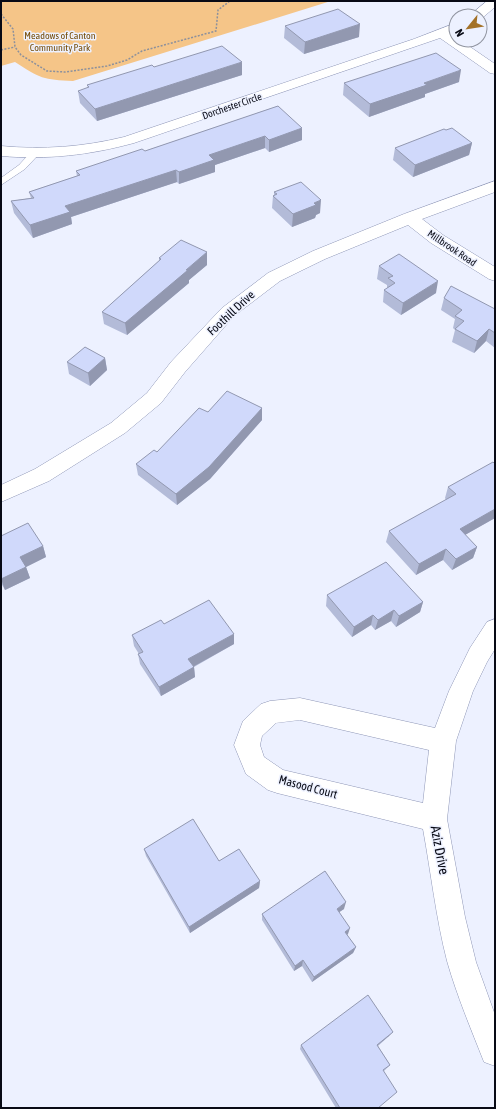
<svg xmlns="http://www.w3.org/2000/svg" width="496" height="1109" font-family="'Asap Condensed',sans-serif">
<style>
.green{fill:#f5c588}
.lines{fill:none;stroke-linecap:round;stroke-linejoin:round}
.lane-casing{stroke:#8f97b7;stroke-width:1}
.street-casing{stroke:#8f97b7;stroke-width:1}
.path{stroke:#8c909c;stroke-width:1.5;stroke-dasharray:2 1.5;stroke-linecap:butt}
.lane{fill:#fff;fill-rule:evenodd}
.street{fill:#fff;fill-rule:evenodd}
.wall{fill:#b3bbd8}
.shaded-wall{fill:#9298b0}
.building{fill:#d0d9fb;stroke:#9298b0}
.labels{text-anchor:middle;dominant-baseline:central;stroke-width:3;stroke-linejoin:round;paint-order:stroke}
.far-park-label{font-size:10px;fill:#764e0b;stroke:#edf1ff}
.far-street-label{font-size:10px;fill:#080a15;stroke:#edf1ff}
.street-label{font-size:12px;fill:#080a15;stroke:#edf1ff}
.near-street-label{font-size:14px;fill:#080a15;stroke:#edf1ff}
</style>
<rect width="100%" height="100%" fill="#edf1ff"/>
<!-- green -->
<path class="green" d="M1,1H331L73,81C44,80 39,78 15,62L1,66Z"/>
<g class="lines">
<!-- lane casing -->
<g class="lane-casing">
<path id="lane" d="M34,151L39,154L25,169L1,185V178L19,165L31,152Z"/>
</g>
<!-- street casing -->
<g class="street-casing">
<path id="street" d="M487,1H495V7L481,19L480,16H469Z
M456,23V32L451,34L456,37V40H460L495,64V74L490,73L440,38L134,143C90,155 47,160 1,156V146C43,150 83,147 124,137L414,39Z
M495,181V192L422,219L443,235L495,267V281L489,279L431,243L408,225L325,259L280,281L234,316L185,372L161,403L125,433L49,481L1,502V485L35,469L111,423L147,393L171,362L222,308L268,273L313,251L404,214Z
M495,619V649L487,662L473,691L456,741L447,819L465,917L476,962L495,1015V1066L484,1062C471,1029 457,996 447,961C436,918 431,873 423,829L277,793L268,790L246,774L234,745L243,721L261,704L270,701L300,698L435,728L449,691L470,648L487,622ZM300,720L429,750L423,803L283,770L264,757L260,745L262,736L276,723Z"/>
</g>
<!-- path -->
<path class="path" d="M1,14L13,29L15,47L21,55L47,71L65,72L107,66L127,60L142,51L216,31L218,10L230,1
M1,50L15,47"/>
<!-- lane -->
<use href="#lane" class="lane"/>
<!-- street -->
<use href="#street" class="street"/>
</g>
<!-- wall -->
<path class="wall" d="M285,26L359,37L304,54L284,38Z
M154,67L242,75L97,121L80,103L78,91L88,88L87,85Z
M459,82L425,94V97L369,117L343,95L344,83Z
M278,106L302,140L269,152L265,148L215,165V172L179,184L177,182L71,217L72,224L33,238L14,213L11,201L31,198L29,192L77,176L76,171L145,151Z
M472,143L469,155L413,177L393,160L395,148Z
M274,192L320,213L316,215L315,218L292,227L272,208L273,196L274,195Z
M207,252V265L189,280V283L127,335L104,324L102,312L159,261V258Z
M379,266L436,293L401,315L383,302L384,290L387,289V285L377,279Z
M444,298L495,309V348L486,341L474,353L452,342L455,330L453,328L455,319L441,310Z
M105,358L107,370L90,386L69,374L67,362Z
M208,412L262,420L210,479L177,505L138,475L136,464L157,452Z
M448,487L495,518L465,535L477,547L473,558L452,570L443,560L416,575L386,542L389,531L446,500L445,498Z
M1,536L43,546L46,557L26,567L30,578L5,590L1,583Z
M327,595L423,602L420,612L396,627L391,621L375,630L371,625L352,637L326,606Z
M164,624L234,644L194,667L195,677L161,696L140,664L138,654H139L134,646L132,635Z
M144,849L219,861L260,881L259,888L190,933L146,856Z
M344,909L339,912L348,934L347,935L356,947L353,953L312,982L302,966L294,971L262,920V914Z
M389,1036L378,1046L390,1065L384,1071L378,1108H336L300,1049L301,1045Z"/>
<!-- shaded-wall -->
<path class="shaded-wall" d="M360,24L359,37L304,54L305,42Z
M242,62V75L97,121L95,109Z
M461,70L459,82L425,94V97L369,117L370,104L424,83Z
M302,128V140L269,152V140Z
M265,136V148L215,165V172L179,184V172L209,155Z
M472,143L469,155L413,177L415,165Z
M176,170L177,182L71,217L72,224L33,238L30,225L65,206Z
M321,200L320,213L316,215L315,218L292,227L293,214L314,203Z
M1,236L2,246H1Z
M207,252V265L189,280V283L127,335L125,323Z
M438,281L436,293L401,315L403,303Z
M489,329L486,341L474,353L477,341Z
M105,358L107,370L90,386L88,373Z
M262,408V420L210,479L177,505L176,494Z
M495,509V518L456,540L460,529Z
M43,546L46,557L24,568L20,557Z
M477,547L473,558L452,570L456,559Z
M446,549L443,560L416,575L419,564Z
M26,567L30,578L5,590L1,579Z
M423,602L420,612L396,627L399,616Z
M394,610L391,621L375,630L378,620Z
M373,615L371,625L352,637L354,627Z
M234,634V644L189,669L188,659Z
M194,667L195,677L161,696L159,687Z
M260,881L259,888L190,933L189,927Z
M346,902L344,909L335,915L337,909Z
M350,928L348,934L343,938L345,932Z
M356,947L353,953L312,982L314,977Z
M303,960L302,966L294,971L295,966Z
M393,1032L389,1036L374,1048L377,1045Z"/>
<!-- building -->
<path class="building" d="M338,9L360,24L305,42L285,26Z
M222,46L242,62L95,109L78,91L89,87L87,85L152,65L154,67Z
M436,53L461,70L424,83L427,85L370,104L344,83Z
M278,106L302,128L269,140L265,136L209,155L214,160L179,172L176,170L65,206L70,212L30,225L11,201L34,198L29,192L80,175L76,171L142,149L145,151Z
M452,128L472,143L415,165L395,148L444,129L446,130Z
M301,182L321,200L314,203L316,205L293,214L273,196L277,194L274,192Z
M181,240L207,252L186,270H188L125,323L102,312L161,259L159,258Z
M399,254L438,281L403,303L384,290L395,283L388,278L393,276L379,266Z
M451,286L495,309V333L489,329L477,341L455,329L464,321L455,316L462,310L444,298Z
M85,347L105,358L88,373L67,362Z
M227,391L262,408L209,467L176,494L136,464L154,450L157,452L199,408L208,412Z
M493,462L495,464V509L460,529L477,547L456,559L446,549L419,564L389,531L456,494L448,487Z
M28,523L43,546L20,557L26,567L1,579V536Z
M386,562L423,602L399,616L394,610L378,620L373,615L354,627L327,595Z
M209,600L234,634L188,659L194,667L159,687L138,654L143,652L132,635L161,620L164,624Z
M193,819L219,861L239,849L260,881L189,927L144,849Z
M325,871L346,902L337,909L350,928L345,932L356,947L314,977L303,960L295,966L262,914Z
M368,995L393,1032L377,1045L390,1065L383,1070L397,1092L378,1108H340L301,1045Z"/>
<g class="labels">
<!-- far-park labels -->
<g class="far-park-label">
<text x="60" y="35">Meadows of Canton<tspan x="60" dy="12">Community Park</tspan></text>
</g>
<!-- far-street labels -->
<g class="far-street-label">
<text transform="translate(232 106) rotate(-19)">Dorchester Circle</text>
<text transform="translate(452 248) rotate(34)">Millbrook Road</text>
</g>
<!-- street labels -->
<g class="street-label">
<text transform="translate(231 313) rotate(-43)">Foothill Drive</text>
<text transform="translate(308 787) rotate(15)">Masood Court</text>
</g>
<!-- near-street labels -->
<g class="near-street-label">
<text transform="translate(440 850) rotate(79)">Aziz Drive</text>
</g>
</g>
<!-- border -->
<rect width="496" height="1109" fill="none" stroke="#080a15" stroke-width="4"/>
<!-- north arrow -->
<g transform="translate(468 28) rotate(240)"><circle r="19" fill="#edf1ff" stroke="#9195a1"/>
<path d="M0-3L7 15L0 10L-7 15Z" fill="#a47228"/>
<text y="-6" font-size="11" font-weight="bold" text-anchor="middle" fill="#080a15">N</text>
</g>
</svg>
